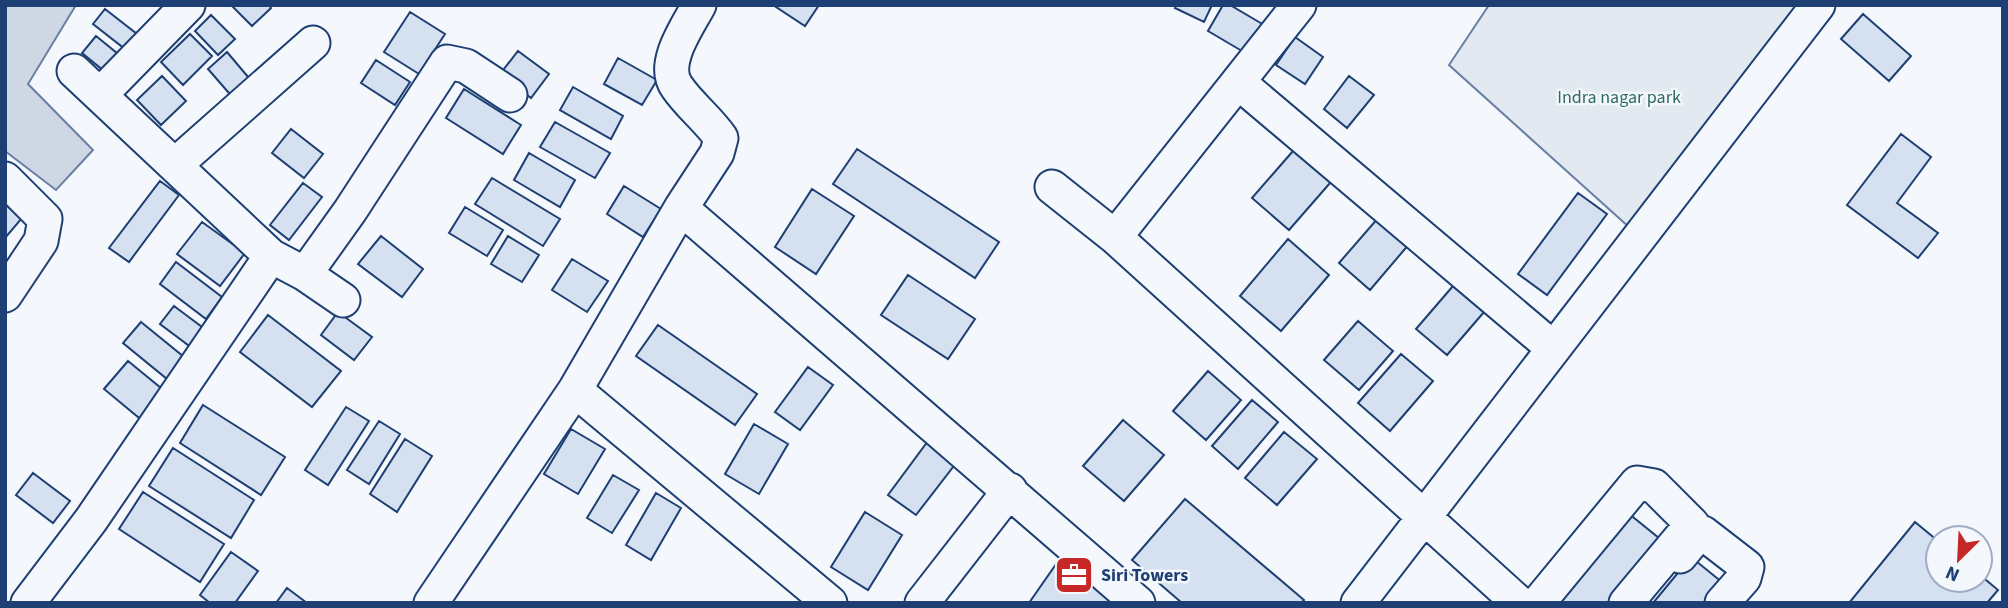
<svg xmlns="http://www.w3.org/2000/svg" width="2008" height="608" font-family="'Source Sans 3',sans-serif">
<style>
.green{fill:#e3e9f0;stroke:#687fa3;stroke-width:2}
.water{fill:#cfd7e4;stroke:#687fa3;stroke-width:2}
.building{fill:#d5e0f0;stroke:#1d3f73;stroke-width:2}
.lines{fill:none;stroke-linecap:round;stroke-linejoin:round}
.minor-casing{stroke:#1d3f73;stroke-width:37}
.minor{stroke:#f4f7fb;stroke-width:33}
.labels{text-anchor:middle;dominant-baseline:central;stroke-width:5;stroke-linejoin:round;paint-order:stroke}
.park-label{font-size:18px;fill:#2c6c60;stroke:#f4f7fb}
.poi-label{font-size:18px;font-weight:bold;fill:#1d3f73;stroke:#f4f7fb;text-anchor:start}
</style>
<rect width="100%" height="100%" fill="#f4f7fb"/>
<!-- green -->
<path class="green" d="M1489,5H1804L1630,228L1449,65Z"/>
<!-- water -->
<path class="water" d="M5,5H76L28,84L93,150L56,190L5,151Z"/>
<!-- building -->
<path class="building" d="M231,5H269L271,8L252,26Z
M773,5H819L805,26Z
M1177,5H1212L1204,22L1175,8Z
M1223,5H1230L1264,25L1247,54L1208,31Z
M105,9L137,34L125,49L93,24Z
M410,12L445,34L419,74L384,52Z
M1863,14L1911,56L1889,81L1841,39Z
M211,15L235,39L218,55L195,31Z
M190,34L212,56L183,85L161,62Z
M96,36L123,58L109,75L82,53Z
M1295,37L1323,57L1305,84L1276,65Z
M518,51L549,74L531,98L500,74Z
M227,52L254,84L235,100L208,69Z
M618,58L657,80L642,105L604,84Z
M376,60L410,82L395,105L361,83Z
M162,76L186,101L161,125L137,100Z
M1349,76L1374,95L1347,128L1324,109Z
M573,87L623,116L611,139L560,110Z
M464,89L521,125L503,154L446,118Z
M555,122L610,153L595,178L540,147Z
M291,129L323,154L304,178L272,153Z
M1901,134L1931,157L1897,203L1938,233L1918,258L1847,205Z
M1300,143L1337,175L1289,230L1252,198Z
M857,149L999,242L975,278L833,184Z
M529,153L575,180L560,207L514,180Z
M492,178L560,219L543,246L475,204Z
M160,181L179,195L129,262L109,248Z
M303,183L322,197L289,240L270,225Z
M624,186L661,209L643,237L607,214Z
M812,189L854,216L816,274L775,247Z
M5,193L28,211L5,238Z
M1578,193L1607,214L1547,295L1518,274Z
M465,207L503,230L487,256L449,233Z
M1379,217L1410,243L1370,290L1339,263Z
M202,222L245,253L220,286L177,254Z
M381,236L423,269L402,297L358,264Z
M508,236L539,255L522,282L491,264Z
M1288,239L1329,275L1281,331L1240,296Z
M572,259L608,281L587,312L552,290Z
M176,262L222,297L206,319L160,284Z
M908,275L975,319L948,359L881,315Z
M1453,286L1484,312L1447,355L1416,329Z
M174,306L210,333L196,351L160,324Z
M338,312L372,337L354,360L321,335Z
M268,315L341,371L312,407L240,352Z
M1358,321L1393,351L1359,390L1324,360Z
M141,322L184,357L167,379L123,343Z
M658,325L757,394L735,425L636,356Z
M1401,354L1433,381L1390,431L1358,403Z
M128,361L167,393L144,422L104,389Z
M808,367L833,385L800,430L775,412Z
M1208,371L1241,400L1206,440L1173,411Z
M1252,400L1278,422L1238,469L1212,446Z
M203,405L285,457L261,495L180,443Z
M346,407L369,421L328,485L305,470Z
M1123,420L1164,455L1124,501L1083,466Z
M379,421L400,434L369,484L347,470Z
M754,424L788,444L759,494L725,474Z
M571,429L605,449L578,494L544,474Z
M1284,432L1317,459L1277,505L1245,478Z
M931,437L960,458L916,515L888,495Z
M405,439L432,456L397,512L370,494Z
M173,448L254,500L231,538L149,486Z
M33,473L70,501L53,523L16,495Z
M613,475L639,490L612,533L587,518Z
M143,492L224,544L200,582L119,529Z
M656,493L681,508L651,560L626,545Z
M1185,499L1304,600L1301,603H1182L1132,560Z
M865,512L902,535L868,590L831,567Z
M1628,513L1665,543L1617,603H1556Z
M1915,522L1938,541V580H1980V575L1998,590L1987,603H1849Z
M1068,547L1133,603H1029Z
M231,552L258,571L235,603H210L200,595Z
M1691,557L1728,587L1714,603H1653Z
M287,588L307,603H276Z"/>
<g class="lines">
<!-- minor casing -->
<g class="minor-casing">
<path id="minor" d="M74,71L271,256L305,274L343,300
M1238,82L1553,348
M100,95L188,5
M175,165L313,43
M5,179L45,219L41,241L5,295
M1052,187L1115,237L1519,603
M681,208L1138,603
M1115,237L1299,5
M305,274L350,211L447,62L466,66L510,95
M575,390L830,603
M1680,556L1698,534L1703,533L1747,567L1744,578L1722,603
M28,603L91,520L271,256
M431,603L575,390L681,208L717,153L721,138C708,119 690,106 677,87C660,64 688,26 699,5
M922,603L1010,490
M1358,603L1818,5
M1538,603L1637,483L1654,486L1692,524L1626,603"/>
</g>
<!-- minor -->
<use href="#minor" class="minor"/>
</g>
<!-- icons -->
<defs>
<g id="office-square" transform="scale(2.0125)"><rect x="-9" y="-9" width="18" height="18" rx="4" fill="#c62828" stroke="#f4f7fb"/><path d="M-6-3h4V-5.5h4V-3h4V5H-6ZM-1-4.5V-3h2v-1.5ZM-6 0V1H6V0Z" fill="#fff"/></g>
</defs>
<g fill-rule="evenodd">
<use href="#office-square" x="1074" y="575"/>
</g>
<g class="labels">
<!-- park labels -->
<g class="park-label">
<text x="1619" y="97">Indra nagar park</text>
</g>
<!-- poi labels -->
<g class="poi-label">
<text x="1101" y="575">Siri Towers</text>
</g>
</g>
<!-- border -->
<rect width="2008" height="608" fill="none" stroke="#1d3f73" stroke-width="14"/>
<!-- north arrow -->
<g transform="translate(1959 559) rotate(204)"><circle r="33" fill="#f4f7fb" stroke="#9eadc5" stroke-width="2"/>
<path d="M0-5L12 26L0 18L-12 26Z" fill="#c62828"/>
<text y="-10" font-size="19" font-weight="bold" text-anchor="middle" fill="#1d3f73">N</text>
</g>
</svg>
